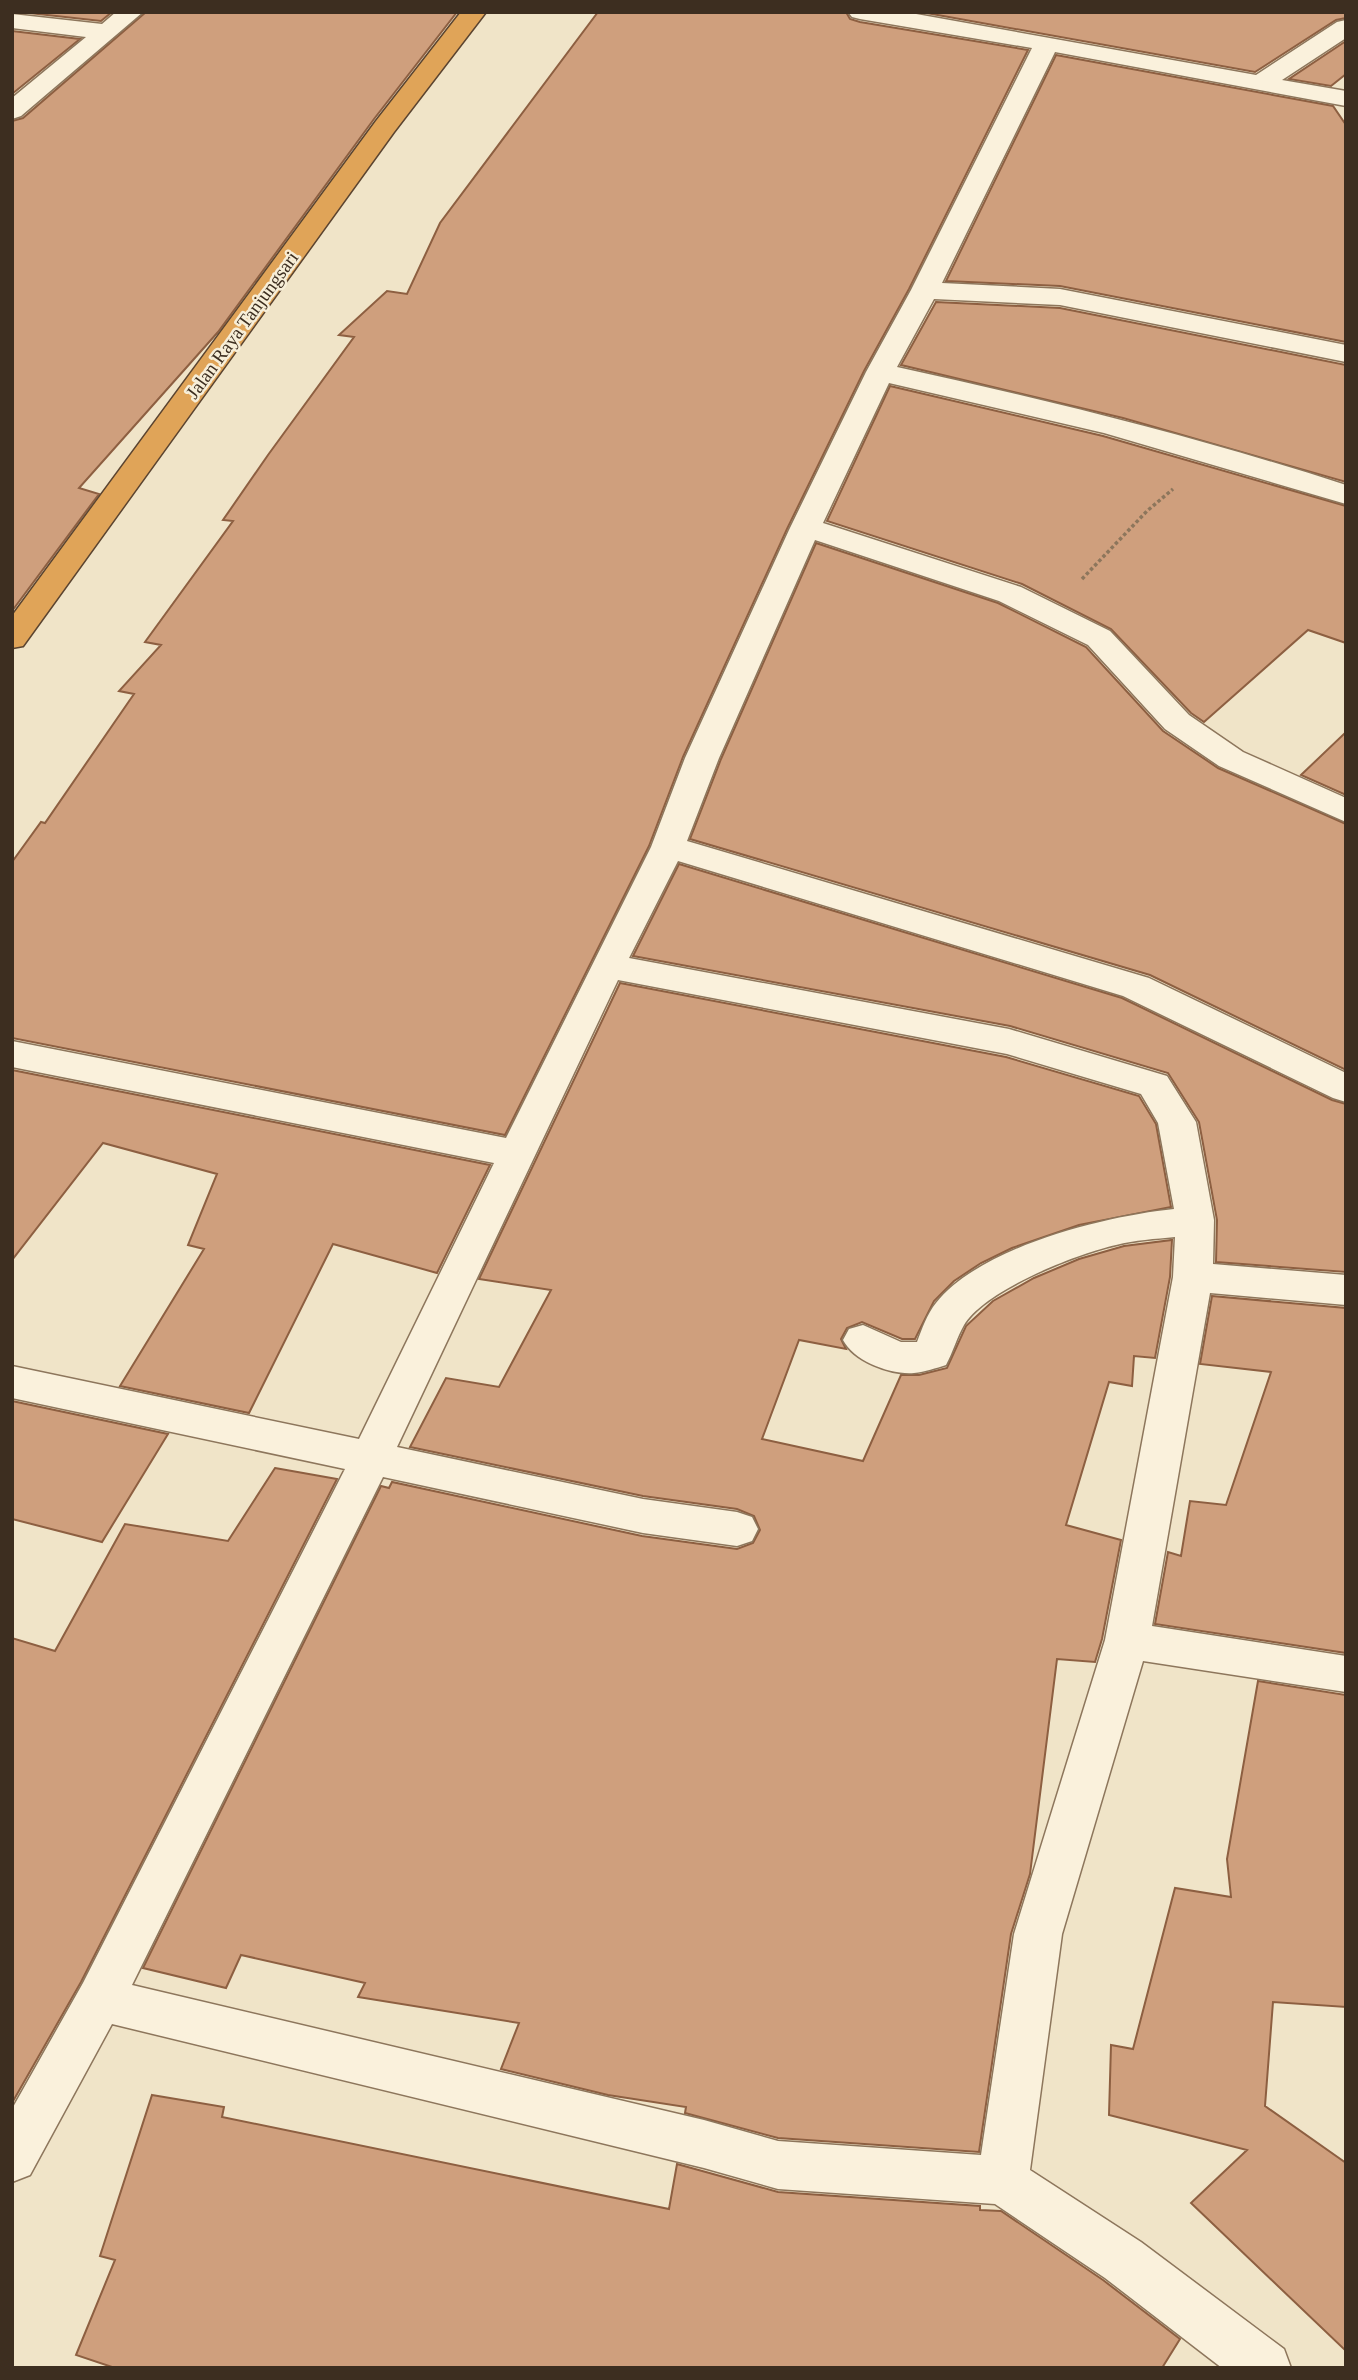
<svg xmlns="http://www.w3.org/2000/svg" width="1358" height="2380" font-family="Georgia,serif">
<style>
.building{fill:#cf9f7d;stroke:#8d5f41;stroke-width:2}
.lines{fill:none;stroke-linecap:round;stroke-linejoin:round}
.minor-casing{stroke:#8d765c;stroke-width:3}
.highway-casing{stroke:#5b4430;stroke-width:3}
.path{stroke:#8d765c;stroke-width:3.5;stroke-dasharray:3.5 2.5;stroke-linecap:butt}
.minor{fill:#faf1dc;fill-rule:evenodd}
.highway{fill:#e0a458;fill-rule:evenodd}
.labels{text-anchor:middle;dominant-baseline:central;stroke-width:5;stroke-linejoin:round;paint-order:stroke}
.far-street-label{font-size:19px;fill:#3d2e20;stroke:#f7eed8}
</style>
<rect width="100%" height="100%" fill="#f0e4c8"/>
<!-- building -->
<path class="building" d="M20,12H112L101,21Z
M146,12H457L374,119L218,332L79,488L99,494L12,611V121L23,118Z
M598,12H846L850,19L860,22L1028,50L909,289L864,371L787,529L683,757L649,846L505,1135L12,1038V862L41,822L45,823L134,694L119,691L161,645L145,642L233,521L223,520L268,455L354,337L339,335L387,291L407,294L440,223Z
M921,12H1346V18L1336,20L1255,72Z
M12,31L80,39L12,94Z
M1346,41V74L1331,86L1289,79Z
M1056,55L1333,106L1346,125V342L1060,286L946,281Z
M936,302L1060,308L1346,365V482L1123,418L901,365Z
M890,386L1103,436L1346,506V643L1308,630L1204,722L1191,713L1111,629L1022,584L827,521Z
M816,543L998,603L1086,647L1163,731L1218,768L1346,824V1070L1150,975L690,839L721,759Z
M1346,732V795L1301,775Z
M679,864L1122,998L1332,1100L1346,1104V1272L1216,1262L1217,1220L1199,1122L1168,1073L1010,1026L633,956Z
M620,983L1006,1057L1139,1096L1156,1124L1171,1207L1079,1225L1012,1248L981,1263L954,1281L934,1301L915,1339H902L862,1322L847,1328L841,1339L846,1349L799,1340L762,1439L863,1461L901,1375H919L947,1368L966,1326L993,1301L1034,1278L1079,1259L1124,1246L1172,1240L1170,1277L1155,1358L1134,1356L1132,1386L1109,1382L1066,1525L1121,1540L1102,1639L1095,1662L1057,1659L1030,1874L1011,1934L979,2152L778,2138L685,2113L686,2107L608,2095L501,2069L519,2023L358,1997L365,1983L241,1955L226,1988L143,1968L381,1486L389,1488L392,1482L642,1536L737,1549L753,1543L760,1530L754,1516L737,1509L643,1496L410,1447L446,1378L499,1387L551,1290L479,1279Z
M12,1070L490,1165L437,1273L333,1244L249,1413L120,1386L204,1249L188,1245L217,1174L103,1143L12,1260Z
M1212,1296L1346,1308V1653L1155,1624L1168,1552L1181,1556L1190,1501L1226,1505L1271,1372L1200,1364Z
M12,1401L168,1434L102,1542L12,1519Z
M275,1468L337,1479L81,1982L12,2103V1638L55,1651L125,1524L228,1541Z
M1258,1681L1346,1695V2007L1273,2002L1265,2106L1346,2163V2351L1191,2203L1247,2150L1109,2115L1111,2045L1133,2049L1175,1888L1231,1897L1227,1859Z
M152,2095L224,2107L222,2117L669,2209L677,2164L778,2192L980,2206V2210L1001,2211L1103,2280L1180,2339L1162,2368H115L76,2355L115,2260L100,2256Z"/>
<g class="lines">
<!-- minor casing -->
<g class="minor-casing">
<path id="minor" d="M116,12H143L21,116L12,119V98L86,37L12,28V14L102,24Z
M848,12H905L1256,75L1337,22L1346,20V38L1282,80L1346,91V106L1055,52L942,283L1060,289L1346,345V362L1060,305L934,299L897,367C1048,400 1198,437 1346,485V504L1104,433L889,383L823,523L1021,587L1110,631L1189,715L1243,752L1346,798V822L1219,766L1165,729L1088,645L999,601L815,540L719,758L687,841L1149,978L1346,1073V1102L1333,1098L1123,996L678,861L629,958L1009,1029L1167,1076L1196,1122L1214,1220L1213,1264L1346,1275V1305L1210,1293L1152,1626L1346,1656V1692L1143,1661L1062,1934L1030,2170L1141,2242L1284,2349L1291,2368H1222L1105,2278L995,2204L778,2189L704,2168L112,2024L30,2175L12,2182V2109L83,1983L345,1469L12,1398V1366L359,1439L494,1163L12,1067V1041L506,1138L651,847L685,758L789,530L866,372L911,290L1032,48L860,19L852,17ZM618,980L1007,1054L1141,1094L1158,1123L1174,1209C1105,1216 980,1247 936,1303C927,1314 922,1329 917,1342H901L863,1325L849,1329L843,1340C854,1361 890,1375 914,1373C925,1372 936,1368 946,1365C953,1352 957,1337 964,1325C985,1290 1076,1254 1116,1245C1135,1240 1155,1239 1175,1237L1173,1277L1105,1640L1014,1934L981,2155L778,2141L704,2120L132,1985L383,1477L643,1533L737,1546L752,1541L758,1529L752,1517L737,1512L643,1499L397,1447Z"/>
</g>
<!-- highway casing -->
<g class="highway-casing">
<path id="highway" d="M461,12H486L394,132L23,646L12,648V616L376,121Z"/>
</g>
<!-- path -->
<path class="path" d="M1082,579L1147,511L1173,489"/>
<!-- minor -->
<use href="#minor" class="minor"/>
<!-- highway -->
<use href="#highway" class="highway"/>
</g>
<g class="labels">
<!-- far-street labels -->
<g class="far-street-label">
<text transform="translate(242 325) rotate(-54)">Jalan Raya Tanjungsari</text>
</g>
</g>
<!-- border -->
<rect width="1358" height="2380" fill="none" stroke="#3d2e20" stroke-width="28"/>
</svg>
